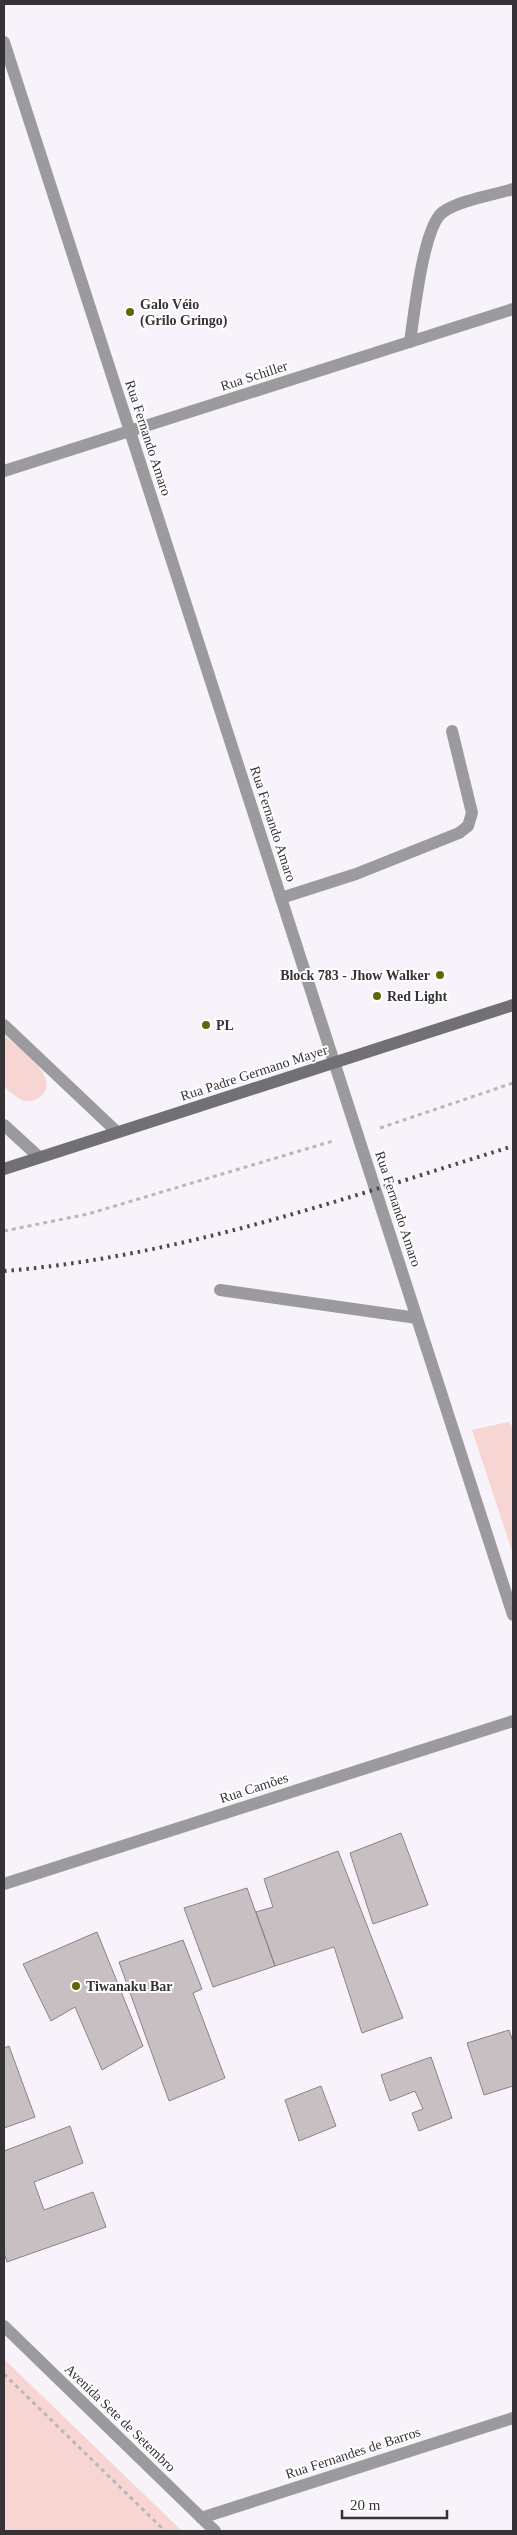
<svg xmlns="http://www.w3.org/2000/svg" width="517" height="2535" font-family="Georgia,serif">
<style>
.green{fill:#f6d5d3}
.building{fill:#c7bfc2;stroke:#8b8386}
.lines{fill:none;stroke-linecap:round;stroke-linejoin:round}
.path{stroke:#bab6bc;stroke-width:3;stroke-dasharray:4 4;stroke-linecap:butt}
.lane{stroke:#9b9b9e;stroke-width:12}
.street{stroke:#9b9b9e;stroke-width:12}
.secondary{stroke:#717075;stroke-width:12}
.rail{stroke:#4c494d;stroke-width:4;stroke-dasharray:2.5 5;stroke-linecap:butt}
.poi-dot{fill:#626704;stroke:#fff;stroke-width:2}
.labels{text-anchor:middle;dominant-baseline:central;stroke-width:4;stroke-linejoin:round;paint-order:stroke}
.poi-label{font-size:14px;font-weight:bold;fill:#353336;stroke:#fff;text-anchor:start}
.street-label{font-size:14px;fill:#353336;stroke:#fff}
</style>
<rect width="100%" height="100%" fill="#f8f3fa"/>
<!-- green -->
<path class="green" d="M4,1035C15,1045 43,1066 46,1080C50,1094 34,1105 22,1100C15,1097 9,1091 4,1086Z
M508,1422L513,1427V1554L472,1430Z
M4,2359L182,2531H4Z"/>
<!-- building -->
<path class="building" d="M401,1833L428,1905L373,1924L350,1853Z
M338,1851L403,2018L362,2033L334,1947L275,1966L256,1912L273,1907L264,1879Z
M247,1888L275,1966L213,1987L184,1908Z
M97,1932L143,2046L102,2070L75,2007L51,2021L23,1964Z
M183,1940L202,1989L193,1993L225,2078L169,2101L119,1962Z
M509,2030L513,2042V2086L484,2095L467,2043Z
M9,2046L35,2117L4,2128V2048Z
M431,2057L452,2118L419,2131L412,2113L423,2109L415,2091L390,2101L381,2075Z
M321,2086L336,2126L299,2141L285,2100Z
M70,2126L83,2163L34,2182L44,2210L93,2192L106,2227L7,2262L4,2253V2151Z"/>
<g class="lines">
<!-- path -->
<path class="path" d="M380,1128L513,1083
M4,1231L88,1214L333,1141
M4,2374L165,2531"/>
<!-- lane -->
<path class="lane" d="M410,342C414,316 423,226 443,212C460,200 494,195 513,189
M281,898L356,874L459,833L468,826L472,813L452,731
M220,1290L417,1318"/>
<!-- street -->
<path class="street" d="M4,42L513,1615
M4,471L513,309
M4,1025L117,1132
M4,1125L39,1157
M4,1884L513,1721
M4,2326L215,2531
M201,2518L513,2418"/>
<!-- secondary -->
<path class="secondary" d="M4,1169L513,1005"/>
<!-- rail -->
<path class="rail" d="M4,1271C178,1257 347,1198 513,1146"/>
</g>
<!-- markers -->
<g class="poi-dot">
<circle cx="130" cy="312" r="5"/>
<circle cx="440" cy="975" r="5"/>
<circle cx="377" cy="996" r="5"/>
<circle cx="206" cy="1025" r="5"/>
<circle cx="76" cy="1986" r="5"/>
</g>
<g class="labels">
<!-- poi labels -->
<g class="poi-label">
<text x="140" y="304">Galo Véio<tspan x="140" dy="16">(Grilo Gringo)</tspan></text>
<text x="430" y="975" text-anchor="end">Block 783 - Jhow Walker</text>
<text x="387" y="996">Red Light</text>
<text x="216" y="1025">PL</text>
<text x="86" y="1986">Tiwanaku Bar</text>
</g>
<!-- street labels -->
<g class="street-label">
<text transform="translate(254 376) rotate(-18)">Rua Schiller</text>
<text transform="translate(148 438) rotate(72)">Rua Fernando Amaro</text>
<text transform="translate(273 824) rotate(72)">Rua Fernando Amaro</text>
<text transform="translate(254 1073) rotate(-18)">Rua Padre Germano Mayer</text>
<text transform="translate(398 1209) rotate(72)">Rua Fernando Amaro</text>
<text transform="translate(254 1788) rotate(-18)">Rua Camões</text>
<text transform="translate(120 2418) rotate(44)">Avenida Sete de Setembro</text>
<text transform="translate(353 2453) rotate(-18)">Rua Fernandes de Barros</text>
</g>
</g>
<!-- border -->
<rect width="517" height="2535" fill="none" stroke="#353336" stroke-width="10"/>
<!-- scale -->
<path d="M342 2510v8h105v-8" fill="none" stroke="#353336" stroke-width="2.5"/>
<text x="350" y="2510" font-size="15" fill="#353336" stroke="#ffffff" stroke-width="4" paint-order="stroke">20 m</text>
</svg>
